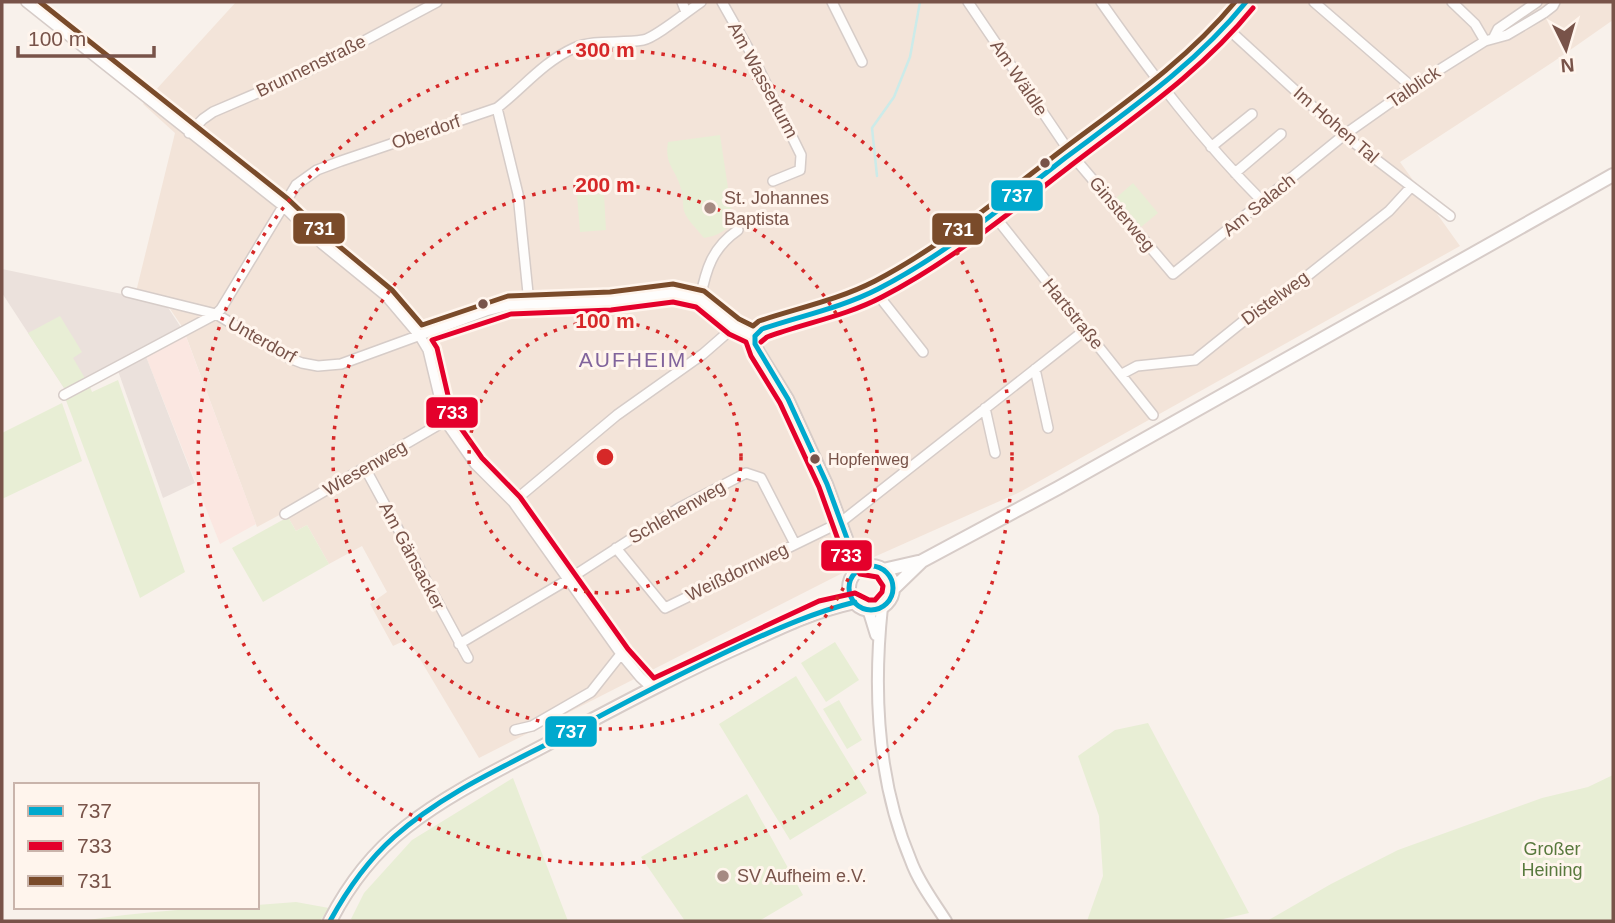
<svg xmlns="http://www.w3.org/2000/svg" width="1615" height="923" font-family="Arial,sans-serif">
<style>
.residential{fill:#f3e4d9}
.commercial{fill:#fbe7e1}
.industrial{fill:#ebe1dc}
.green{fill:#e8eed5}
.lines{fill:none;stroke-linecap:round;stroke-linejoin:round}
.stream{stroke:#ccebe9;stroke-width:2.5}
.minor-casing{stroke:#d6ccc8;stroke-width:12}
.tertiary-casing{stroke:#d6ccc8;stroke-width:14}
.secondary-casing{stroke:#d7ccc8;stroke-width:16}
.minor{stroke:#fefdfc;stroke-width:9}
.tertiary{stroke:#fefdfc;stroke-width:10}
.secondary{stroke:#fefdfc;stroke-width:12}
.bus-1-casing{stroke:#fff5ed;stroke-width:10}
.bus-2-casing{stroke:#fff5ed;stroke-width:10}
.bus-3-casing{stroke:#fff5ed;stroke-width:10}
.bus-1{stroke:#00a9ce;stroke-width:5}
.bus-2{stroke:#e4002b;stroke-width:5}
.bus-3{stroke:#7a4b2a;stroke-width:5}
.ring{fill:none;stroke:#d62828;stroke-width:3.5;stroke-dasharray:3.5 7}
.bus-dot{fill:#785349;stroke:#fff5ed;stroke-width:2.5}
.poi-dot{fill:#a58a82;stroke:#fff5ed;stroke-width:2.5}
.labels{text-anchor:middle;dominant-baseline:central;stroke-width:6;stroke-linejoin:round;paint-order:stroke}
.bus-label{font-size:16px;fill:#785349;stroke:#fff5ed;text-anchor:start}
.street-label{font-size:18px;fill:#785349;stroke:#fff5ed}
.poi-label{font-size:18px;fill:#785349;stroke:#fff5ed;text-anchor:start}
.park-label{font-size:18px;fill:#58793d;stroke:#fff5ed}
.quarter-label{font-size:21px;letter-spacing:2px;fill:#81649c;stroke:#fff5ed}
.centre{fill:#d62828;stroke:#fff5ed;stroke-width:3.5}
.ring-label{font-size:21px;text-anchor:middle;font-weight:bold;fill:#d62828;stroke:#fff5ed;stroke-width:6;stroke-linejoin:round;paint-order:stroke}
.line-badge{stroke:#fff5ed;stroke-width:2.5}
.badge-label{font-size:19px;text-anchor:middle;font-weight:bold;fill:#fff}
</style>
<rect width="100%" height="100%" fill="#f8f1eb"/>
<!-- residential -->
<path class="residential" d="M236,2H1613V20L1553,62L1400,162L1460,246L1020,492L874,557L479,758L408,639L393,646L370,604L387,592L362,546L329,564L307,525L296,531L285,512L257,527L183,328L166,303L135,296L175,133L143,104Z"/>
<!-- commercial -->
<path class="commercial" d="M185,334L256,524L220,544L145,354Z"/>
<!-- industrial -->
<path class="industrial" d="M2,269L165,303L182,329L66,391L2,293Z
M145,354L195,483L163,498L117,368Z"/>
<!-- green -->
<path class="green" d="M720,135L733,221C726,231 717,236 704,238C698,230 687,220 684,211C682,204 684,196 681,189C676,169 664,165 668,142Z
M1133,183L1158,213L1141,227L1116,198Z
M604,194L606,230L580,232L577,195Z
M60,316L82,352L73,358L86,380L66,391L28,333Z
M118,380L185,572L140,598L64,395L88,382L92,392Z
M62,403L82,461L2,499V433Z
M288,517L296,531L307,525L329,564L263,602L232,548Z
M835,642L859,680L826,702L801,663Z
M796,676L867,793L790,840L719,724Z
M839,700L862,740L847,749L823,709Z
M1148,723L1249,913L1215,921H1087L1103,876L1099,816L1078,756L1115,730Z
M1613,775V921H1267L1331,884L1398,850L1542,798L1588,787Z
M513,778L568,921H354L351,919L364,893L412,840Z
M747,794L803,895L759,921H685L641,857Z
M296,902L329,908L320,921H82C139,912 199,907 257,907V905Z"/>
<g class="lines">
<!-- stream -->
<path class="stream" d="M877,176L872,128L894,97L910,57L920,2"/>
<!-- minor casing -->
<g class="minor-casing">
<path id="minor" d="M26,2L283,206L322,244L386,296L419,335L428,350L445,421L475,464L513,502L621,654L640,677L652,688
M682,2L686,12
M722,2L752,55L801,155L800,170L773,181
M832,2L862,62
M968,2L1071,154L1173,274L1344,135L1412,87L1485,41L1507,35L1544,13L1553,6L1555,2
M1101,2C1151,73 1201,140 1263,202
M1314,2L1412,87
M1452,2L1475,24L1485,41
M1227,28L1344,135L1450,216
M1494,37L1498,29L1537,2
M497,108L518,194L529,303
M189,133L203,119L213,112L304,73L437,2
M1211,147L1252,114
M1235,173L1281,134
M993,214L1153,415
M877,290L882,300L923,352
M127,292L216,314L289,358L302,363L318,366L341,364L486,311L509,305L611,301L673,293L700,299L734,327L755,336
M700,299C706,269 712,248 738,230
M1035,369L1048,428
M1122,374L1137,366L1195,360L1256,311L1277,300L1389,211L1411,187
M64,395L216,314L221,309L296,185L317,170L341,161L497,108C523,88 543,62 574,48C595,39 620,44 643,40C655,38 689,10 701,2
M985,408L995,453
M365,468L468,658
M513,502L617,415L703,354L734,327
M285,514L445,421
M616,548L665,608L841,522L1085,330
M459,644L569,579L679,508L746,473L761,478L795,544
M515,730L532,726L591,692L621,654"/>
</g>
<!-- tertiary casing -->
<g class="tertiary-casing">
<path id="tertiary" d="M850,547L854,574
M866,567L849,544L827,484L788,399L759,352C754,342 755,337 762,329C800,315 842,308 878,289C947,253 1008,202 1070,155C1132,107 1199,65 1246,2
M882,607C873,692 877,781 911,861C919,883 934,902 946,921
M868,609L876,635"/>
</g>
<!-- secondary casing -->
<g class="secondary-casing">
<path id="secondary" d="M849 588a22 22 0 1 1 44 0a22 22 0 1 1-44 0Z
M883,570L918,562
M893,589L922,561L1058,488L1613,175
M330,921C348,886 374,852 406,827C453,790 509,765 562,736C624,703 686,670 751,641C787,624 815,611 855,602"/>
</g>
<!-- minor -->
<use href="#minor" class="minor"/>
<!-- tertiary -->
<use href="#tertiary" class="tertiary"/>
<!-- secondary -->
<use href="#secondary" class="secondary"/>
<!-- bus-1 casing -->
<g class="bus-1-casing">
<path id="bus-1" d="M755,336L762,329C800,316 841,308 878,289C946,254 1005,205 1065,158C1129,110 1195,65 1246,2
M755,336V344L788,399L827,484L849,544L866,567
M849 588a22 22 0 1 1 44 0a22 22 0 1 1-44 0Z
M330,921C347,890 367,861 394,837C441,795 501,768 557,739C618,706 679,674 741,645C779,628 815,612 855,602"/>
</g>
<!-- bus-2 casing -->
<g class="bus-2-casing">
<path id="bus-2" d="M673,302L696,307L729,334L746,342L751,356L780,403L819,487L841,548L860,574L877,577L883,586L882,592L875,600H869L855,593L819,601L654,678L628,649L520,497L482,458L453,417L437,348L432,340L511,314L611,310Z
M761,342L767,337C805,323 846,316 882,297C950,262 1009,213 1069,167C1134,117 1201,72 1253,8"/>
</g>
<!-- bus-3 casing -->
<g class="bus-3-casing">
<path id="bus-3" d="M40,2L288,199L328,237L392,290L422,325L508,296L610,292L673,284L704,291L739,319L753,326L759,321C798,308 838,300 875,281C942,246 1002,196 1062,150C1123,104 1186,61 1235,2"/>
</g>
<!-- bus-1 -->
<use href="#bus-1" class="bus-1"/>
<!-- bus-2 -->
<use href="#bus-2" class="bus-2"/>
<!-- bus-3 -->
<use href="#bus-3" class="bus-3"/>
</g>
<!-- distance rings -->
<g class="ring">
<circle cx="605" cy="457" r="136"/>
<circle cx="605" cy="457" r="272"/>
<circle cx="605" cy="457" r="407"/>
</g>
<!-- markers -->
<g class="bus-dot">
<circle cx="1045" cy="163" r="6"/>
<circle cx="483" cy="304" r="6"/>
<circle cx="815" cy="459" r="6"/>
</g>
<g class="poi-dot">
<circle cx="710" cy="208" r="7"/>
<circle cx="723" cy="876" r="7"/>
</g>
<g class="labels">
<!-- bus labels -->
<g class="bus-label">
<text x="828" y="459">Hopfenweg</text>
</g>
<!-- street labels -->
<g class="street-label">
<text transform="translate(311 66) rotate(-26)">Brunnenstraße</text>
<text transform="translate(1019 78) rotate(56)">Am Wäldle</text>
<text transform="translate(763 80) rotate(62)">Am Wasserturm</text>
<text transform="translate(1414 87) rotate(-34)">Talblick</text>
<text transform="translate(1336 125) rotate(41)">Im Hohen Tal</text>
<text transform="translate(426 132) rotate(-19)">Oberdorf</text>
<text transform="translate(1259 205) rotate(-39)">Am Salach</text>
<text transform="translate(1122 214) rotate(50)">Ginsterweg</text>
<text transform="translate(1275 298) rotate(-36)">Distelweg</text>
<text transform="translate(1073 314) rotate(51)">Hartstraße</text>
<text transform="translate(262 340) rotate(29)">Unterdorf</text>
<text transform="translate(365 468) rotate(-30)">Wiesenweg</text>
<text transform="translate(677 512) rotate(-30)">Schlehenweg</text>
<text transform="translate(412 556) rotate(62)">Am Gänsacker</text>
<text transform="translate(737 572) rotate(-26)">Weißdornweg</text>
</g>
<!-- poi labels -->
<g class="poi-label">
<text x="724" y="198">St. Johannes<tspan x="724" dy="21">Baptista</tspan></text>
<text x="737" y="876">SV Aufheim e.V.</text>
</g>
<!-- park labels -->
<g class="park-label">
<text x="1552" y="849">Großer<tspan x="1552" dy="21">Heining</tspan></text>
</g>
<!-- quarter labels -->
<g class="quarter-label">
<text x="633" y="359">AUFHEIM</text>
</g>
</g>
<circle cx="605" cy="457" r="10" class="centre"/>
<g class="ring-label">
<text x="605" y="57">300 m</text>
<text x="605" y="192">200 m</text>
<text x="605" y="328">100 m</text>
</g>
<g class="line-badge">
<rect x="990" y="179" width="54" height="33" rx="7" fill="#00a9ce"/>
<rect x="292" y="212" width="54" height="33" rx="7" fill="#7a4b2a"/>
<rect x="931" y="212" width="53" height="34" rx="7" fill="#7a4b2a"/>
<rect x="425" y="396" width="54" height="33" rx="7" fill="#e4002b"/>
<rect x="820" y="539" width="53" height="33" rx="7" fill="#e4002b"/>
<rect x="544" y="715" width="54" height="33" rx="7" fill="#00a9ce"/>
</g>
<g class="badge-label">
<text x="1017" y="202">737</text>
<text x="319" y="235">731</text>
<text x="958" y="236">731</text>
<text x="452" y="419">733</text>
<text x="846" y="562">733</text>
<text x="571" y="738">737</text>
</g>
<!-- border -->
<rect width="1615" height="923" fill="none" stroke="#785349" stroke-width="7"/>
<!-- legend -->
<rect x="14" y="783" width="245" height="126" fill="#fff5ed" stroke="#c9b4ab" stroke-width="2"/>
<rect x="28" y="806" width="35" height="10" fill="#00a9ce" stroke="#c9b4ab" stroke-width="2"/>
<text x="77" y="818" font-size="21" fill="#785349">737</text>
<rect x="28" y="841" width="35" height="10" fill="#e4002b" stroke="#c9b4ab" stroke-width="2"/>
<text x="77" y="853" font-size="21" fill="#785349">733</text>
<rect x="28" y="876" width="35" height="10" fill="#7a4b2a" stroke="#c9b4ab" stroke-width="2"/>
<text x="77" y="888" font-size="21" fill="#785349">731</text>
<!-- north arrow -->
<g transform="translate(1566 49) rotate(175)" stroke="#fff5ed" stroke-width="5" paint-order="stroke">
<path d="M0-5L12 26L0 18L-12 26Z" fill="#785349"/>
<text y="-10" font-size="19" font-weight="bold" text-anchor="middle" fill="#785349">N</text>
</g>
<!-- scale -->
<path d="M18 46v10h136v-10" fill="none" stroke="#785349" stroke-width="3.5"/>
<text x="28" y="46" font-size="21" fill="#785349" stroke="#fff5ed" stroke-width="5" paint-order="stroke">100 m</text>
</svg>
